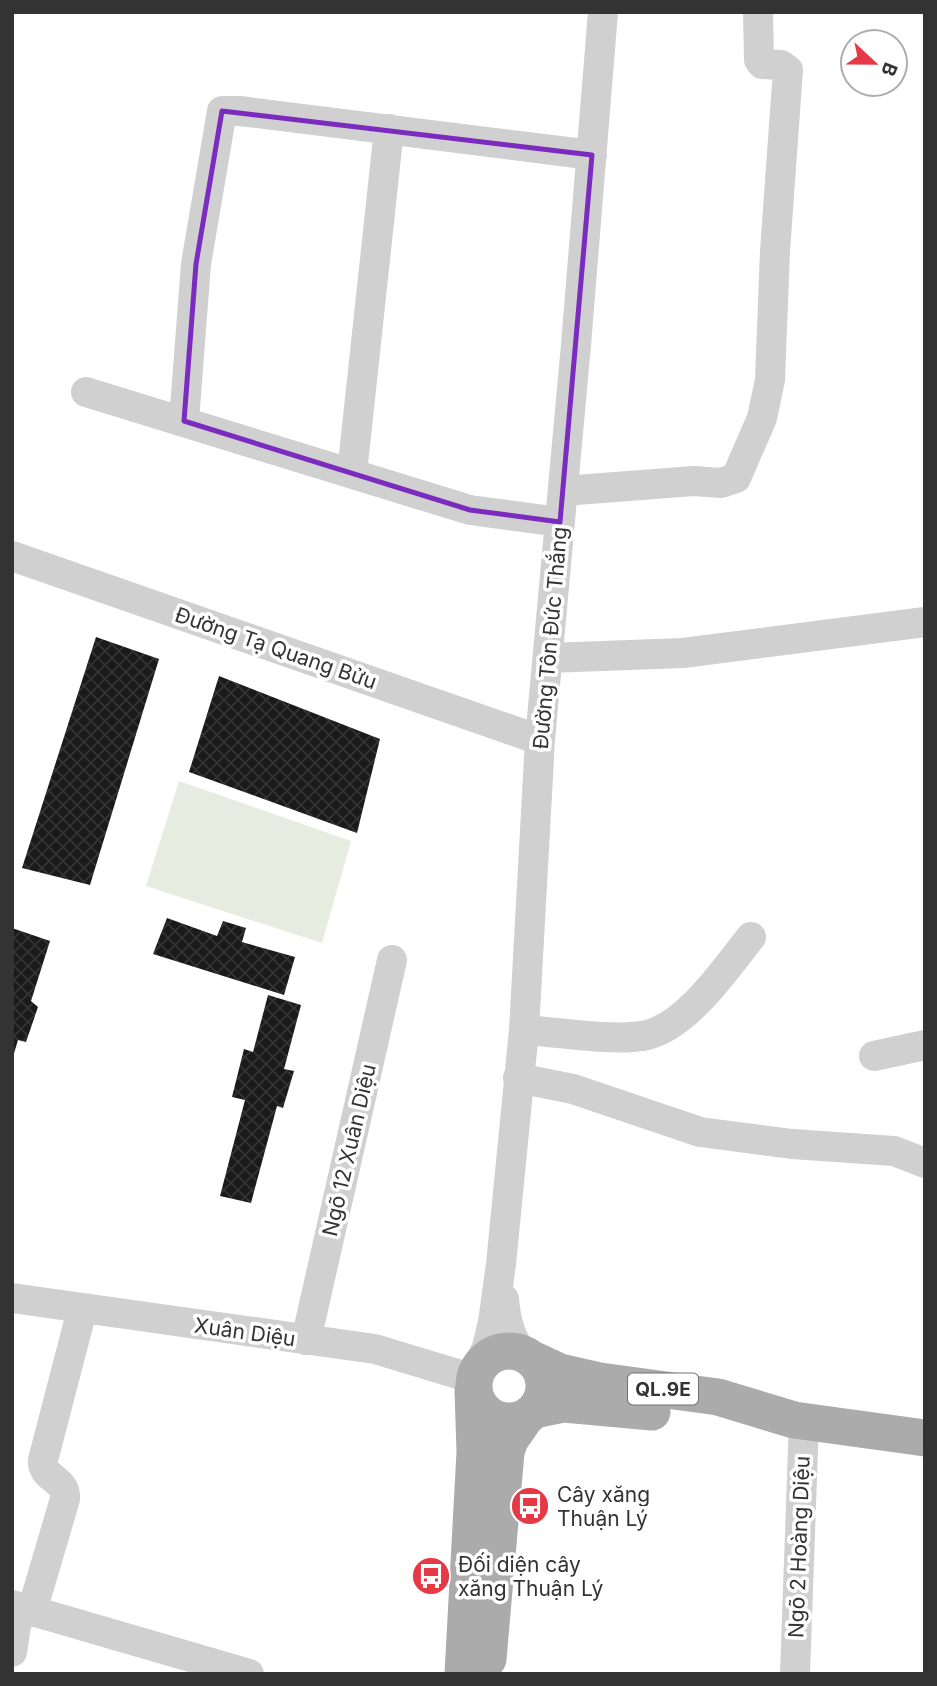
<svg xmlns="http://www.w3.org/2000/svg" width="937" height="1686" font-family="Inter,sans-serif">
<style>
.green{fill:#e6ecdf}
.building{fill:url(#building-cross-hatch)}
.lines{fill:none;stroke-linecap:round;stroke-linejoin:round}
.minor{stroke:#d0d0d0;stroke-width:30}
.major{stroke:#ababab;stroke-width:37}
.marked{fill:none;stroke:#7b2cbf;stroke-width:5;stroke-linejoin:round}
.labels{text-anchor:middle;dominant-baseline:central;stroke-width:7;stroke-linejoin:round;paint-order:stroke}
.shield{fill:#fff;stroke:#707070;stroke-width:2}
.shield-label{font-size:19px;font-weight:bold;fill:#333}
.street-label{font-size:21px;fill:#333;stroke:#fff}
.poi-label{font-size:21px;fill:#333;stroke:#fff;text-anchor:start}
</style>
<defs>
<pattern id="building-cross-hatch" width="8" height="8" patternUnits="userSpaceOnUse" patternTransform="scale(1.75)"><rect width="8" height="8" fill="#1a1a1a"/><path d="M0 0l8 8M0 8l8-8" fill="none" stroke="#333"/></pattern>
</defs>
<rect width="100%" height="100%" fill="#fff"/>
<!-- green -->
<path class="green" d="M179,781L351,841L322,943L146,886Z"/>
<!-- building -->
<path class="building" d="M96,637L159,659L90,885L22,868Z
M219,676L380,739L357,833L189,772Z
M167,918L217,936L223,921L246,928L242,942L295,957L284,995L153,954Z
M12,928L50,941L31,1001L38,1007L26,1042L18,1040L13,1057Z
M268,995L301,1005L284,1069L294,1071L283,1108L277,1106L251,1203L220,1196L245,1100L232,1097L244,1049L253,1052Z"/>
<g class="lines">
<!-- minor -->
<path class="minor" d="M86,392L470,510L560,522
M184,421L196,264L222,111H240L592,155
M352,473L389,129
M563,491L694,481L721,483L736,478L762,418L770,380L775,251L788,70L781,65L762,64L759,60L758,12
M12,556L540,740
M548,658L683,653L925,622
M524,1030C557,1032 616,1042 647,1035C688,1025 726,968 751,937
M874,1056L925,1045
M518,1078L573,1089L700,1132L792,1144L894,1151L925,1163
M12,1298L375,1349L474,1379
M504,1299C506,1320 509,1334 521,1352
M306,1340L392,960
M478,1367L487,1347L493,1322L501,1264L524,1030L540,740L576,345L603,12
M12,1605L249,1674
M32,1611L65,1499C67,1478 41,1479 43,1460L82,1310
M12,1652L19,1607
M795,1674L804,1421"/>
<!-- major -->
<path class="major" d="M474 1386a35 35 0 1 1 70 0a35 35 0 1 1-70 0Z
M532,1359L560,1372L600,1381L718,1397L794,1420L925,1438
M535,1410L564,1404L652,1412
M488,1659L506,1452L510,1440L526,1417
M463,1674L475,1452L473,1391"/>
</g>
<!-- marked area -->
<path class="marked" d="M222,111L592,155L560,522L470,510L184,421L196,264Z"/>
<!-- icons -->
<defs>
<g id="bus-disc" transform="scale(2.0125)"><circle r="9.5" fill="#e63946" stroke="#fff"/><path d="M-5-6H5V4H4V6H2V4H-2V6H-4V4H-5ZM-3.5-4V0h7V-4ZM-3.5 1.2v1.5H-2V1.2ZM2 1.2v1.5H3.5V1.2Z" fill="#fff"/></g>
</defs>
<g fill-rule="evenodd">
<use href="#bus-disc" x="530" y="1506"/>
<use href="#bus-disc" x="431" y="1576"/>
</g>
<g class="labels">
<!-- shield labels -->
<rect class="shield" x="628" y="1373.5" width="70" height="31" rx="5"/>
<g class="shield-label">
<text x="663" y="1389">QL.9E</text>
</g>
<!-- street labels -->
<g class="street-label">
<text transform="translate(550 638) rotate(-85)">Đường Tôn Đức Thắng</text>
<text transform="translate(276 648) rotate(19)">Đường Tạ Quang Bửu</text>
<text transform="translate(349 1150) rotate(-77)">Ngõ 12 Xuân Diệu</text>
<text transform="translate(245 1332) rotate(8)">Xuân Diệu</text>
<text transform="translate(799 1547) rotate(-88)">Ngõ 2 Hoàng Diệu</text>
</g>
<!-- poi labels -->
<g class="poi-label">
<text x="557" y="1494">Cây xăng<tspan x="557" dy="24">Thuận Lý</tspan></text>
<text x="458" y="1564">Đối diện cây<tspan x="458" dy="24">xăng Thuận Lý</tspan></text>
</g>
</g>
<!-- border -->
<rect width="937" height="1686" fill="none" stroke="#333333" stroke-width="28"/>
<!-- north arrow -->
<g transform="translate(874 63) rotate(112)"><circle r="33" fill="#ffffff" stroke="#adadad" stroke-width="2"/>
<path d="M0-5L12 26L0 18L-12 26Z" fill="#e63946"/>
<text y="-10" font-size="19" font-weight="bold" text-anchor="middle" fill="#333333">B</text>
</g>
</svg>
